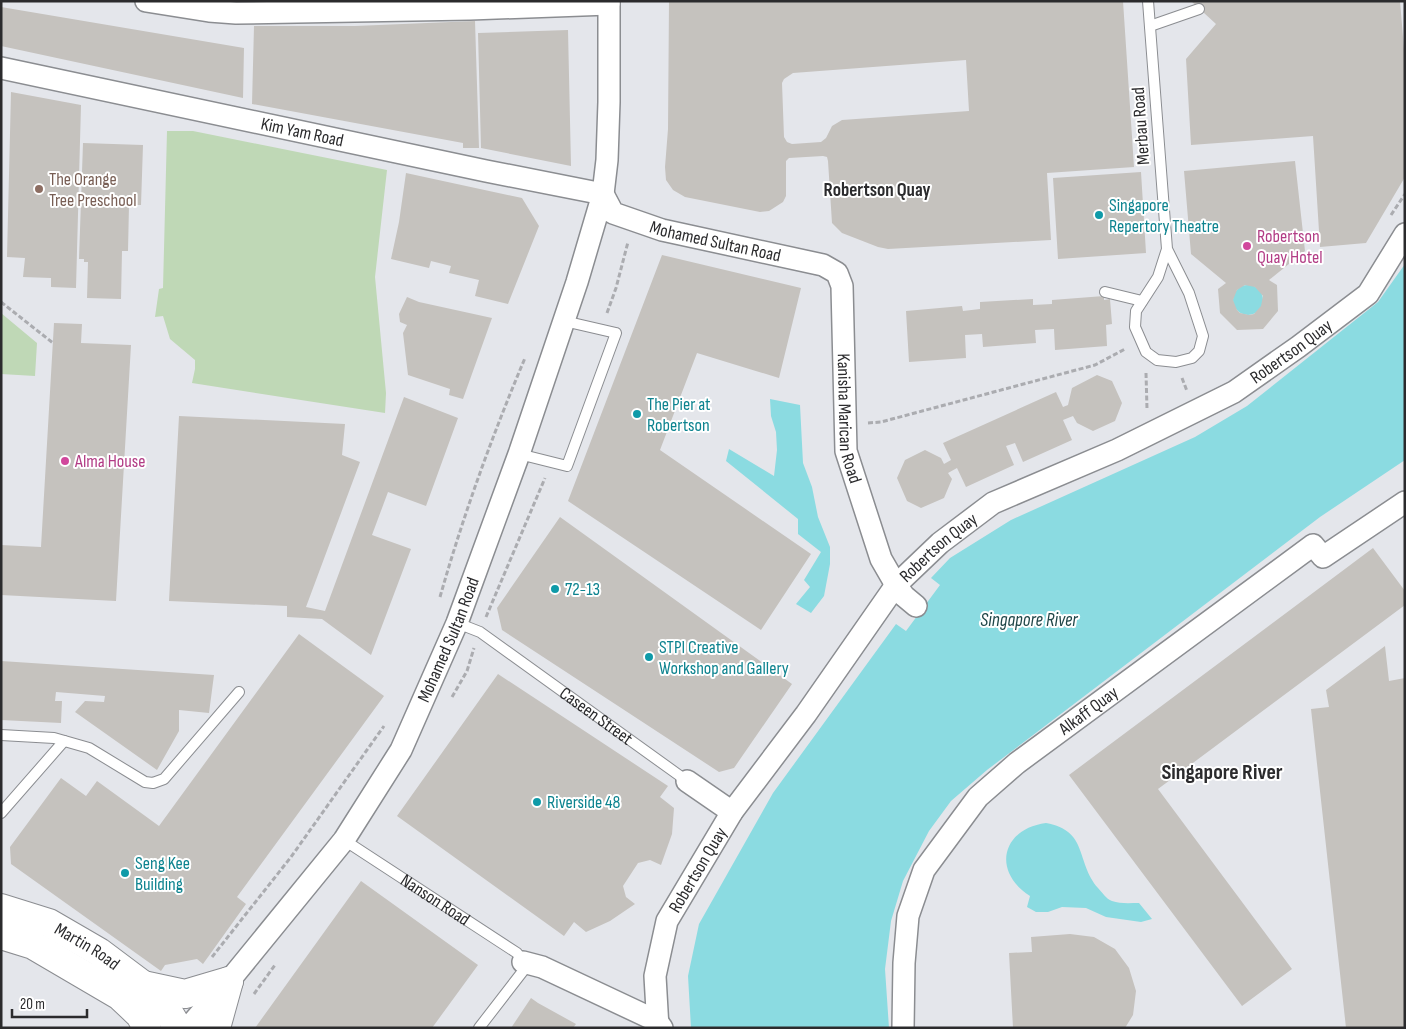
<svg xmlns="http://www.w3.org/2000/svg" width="1406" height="1029" font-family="'Sofia Sans Condensed',sans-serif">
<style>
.green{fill:#bfd8b6}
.water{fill:#8bdbe1}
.building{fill:#c5c2be;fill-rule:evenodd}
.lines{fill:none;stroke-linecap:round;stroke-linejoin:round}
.lane-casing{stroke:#8b8d91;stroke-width:12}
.street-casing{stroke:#8b8d91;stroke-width:24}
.secondary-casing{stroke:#8b8d91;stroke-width:30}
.path{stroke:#abacb0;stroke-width:3;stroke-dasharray:5 2.5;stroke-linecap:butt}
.lane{stroke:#fff;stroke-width:10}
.street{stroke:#fff;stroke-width:21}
.secondary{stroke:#fff;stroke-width:28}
.education-dot{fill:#8d6e63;stroke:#fff;stroke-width:2}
.culture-dot{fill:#0f9aa8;stroke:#fff;stroke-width:2}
.hotel-dot{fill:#d1479c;stroke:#fff;stroke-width:2}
.labels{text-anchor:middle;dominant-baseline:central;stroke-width:4;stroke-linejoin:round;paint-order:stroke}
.street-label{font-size:18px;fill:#2b2b2d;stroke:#fff}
.education-label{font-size:18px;fill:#785e54;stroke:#fff;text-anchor:start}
.culture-label{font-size:18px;fill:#0d838f;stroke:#fff;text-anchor:start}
.hotel-label{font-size:18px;fill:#b23c85;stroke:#fff;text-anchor:start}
.neighbourhood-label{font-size:19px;font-weight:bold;fill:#2b2b2d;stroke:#fff}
.water-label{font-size:19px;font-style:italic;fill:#1f4648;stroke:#fff}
.district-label{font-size:22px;font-weight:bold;fill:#2b2b2d;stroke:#fff}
</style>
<rect width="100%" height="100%" fill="#e4e6eb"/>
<!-- green -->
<path class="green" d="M167,131H193L387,170L375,277L386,393L385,413L192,383L195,369V360L170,339L163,316L155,317L159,289L163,288Z
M1,313L37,343L35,376L1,374Z"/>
<!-- water -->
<path class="water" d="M1405,264V460L1320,517L987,770L951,801L929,831L903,881L891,921L885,969L889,1028H691L688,976L699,924L773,793L896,624L906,631L940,585L931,578L950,558L1011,520L1195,437L1247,406L1378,302Z
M1233 300a15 15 0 1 1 30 0a15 15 0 1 1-30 0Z
M770,399L800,405L803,463L812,487L818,517L830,547V564L824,596L811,613L796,604L810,587L804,580L821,552L798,534V519L726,461L729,449L774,476L777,450L776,432L771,416Z
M1046,823C1089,831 1075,861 1098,888C1102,892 1106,899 1112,901C1120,904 1130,903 1139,903L1152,919L1141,922L1106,917L1086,908L1062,907L1048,912H1036L1027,907L1030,896C992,872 1001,829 1046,823Z"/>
<!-- building -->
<path class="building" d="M669,1H1123L1134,167L1047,173L1051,240L888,249L878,247L842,233L832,223L828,161L827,157L823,156L789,158L786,161V196L783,202L769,211L760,212L685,197L673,190L666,180L665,167L668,129ZM966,60L969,111L842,120L832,126L826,138L821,142L792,144L787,142L784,137L782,83L784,79L793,73Z
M1191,1H1400L1405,61V177L1366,243L1320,247L1313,136L1191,145L1186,59L1216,24Z
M1,7L244,48L243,98L1,46Z
M475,21L479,148H463V143L252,104L254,26H355Z
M568,30L571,166L481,148L478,33Z
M11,92L81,105L76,288L51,287V278L23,277L25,258L7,257Z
M83,143L143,145L141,205H129L128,251H122L121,299L87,298L88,262H84V259H79Z
M1295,161L1305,251L1269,280L1277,285L1278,311L1263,329L1237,330L1220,313L1218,289L1226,283L1191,254L1184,171ZM1245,285L1255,287L1263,296L1261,306L1254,314L1249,315L1240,313L1237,310L1233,300L1237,290Z
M1141,172L1146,253L1058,259L1053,178Z
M406,173L522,198L539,226L508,304L475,296L479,280L449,273L451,266L431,261L429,268L391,259L399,222Z
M662,255L801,288L779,378L697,353L660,450L811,554L761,630L568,501Z
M1104,296V300L1110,299L1112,324L1106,325L1107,346L1055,350L1054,329L1035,330L1036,343L983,347L982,334L965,335L966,358L909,362L906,311L962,306L963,311L980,309V302L1033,299V305L1052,304V300Z
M407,297L419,302L492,318L463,399L449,395L450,389L408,375L403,333L407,325L400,322L399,314Z
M54,323L82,324L81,343L131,345L116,601L1,595V545L41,547Z
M1097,375L1112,381L1122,403L1115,421L1093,431L1077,423L1073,416L1063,420L1072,440L1023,462L1015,443L1006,446L1014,465L966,487L957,468L948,473L952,479L944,498L921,508L907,501L897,478L905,460L925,450L941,458L944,464L951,460L943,443L1056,392L1063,407L1068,405L1072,388Z
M404,397L458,418L426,506L388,492L372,535L411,549L371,655L322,619L287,617V606L169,601L179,416L345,424L342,455L360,462L306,607L325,611Z
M560,517L792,684L734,768L719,772L502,630L497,608Z
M1373,548L1405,591V605L1158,789L1292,969L1242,1006L1069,775Z
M299,634L384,696L237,897L246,904L203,964L197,959L165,965L161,971L11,864L10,847L61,778L86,796L97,781L159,826Z
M1385,646L1389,681L1405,678V1028H1346L1311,709L1329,707L1326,690Z
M1,661L214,675L209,713L179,710V731L157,770L75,712L85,701L104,702L105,696L56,692L55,701H62L61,723L1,720Z
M498,674L668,786L660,797L674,808L672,834L661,865L650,860L638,863L623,886L626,897L635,904L610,921L586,932L574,922L564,936L397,816Z
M361,881L478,965L432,1028H255Z
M1070,934L1094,937L1115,949L1129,968L1136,991L1133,1015L1125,1028H1013L1009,953L1032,952L1031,937Z
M531,998L538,1003L576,1024L573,1028H511Z"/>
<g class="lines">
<!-- lane casing -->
<g class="lane-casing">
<g id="lane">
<path d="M1148,1L1167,249L1189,293L1203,336L1199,351L1192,358L1176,362L1157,360L1146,352L1135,327L1136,311L1158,277L1167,249"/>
<path d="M1150,26L1199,9"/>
<path d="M1105,292L1142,301"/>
<path d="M519,454L567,466L616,333L564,321"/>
<path id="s1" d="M457,623L480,632L687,781"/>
<path d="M1,735L54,738L89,748L145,782L153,783L164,779L239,692"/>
<path d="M1,813L64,741"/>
<path id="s2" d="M344,840L517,953L523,962V971L479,1028"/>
</g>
</g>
<!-- street casing -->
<g class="street-casing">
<g id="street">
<path d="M146,1L209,11L236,13L470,9L609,4"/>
<path id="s3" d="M1,68L486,171L603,194"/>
<path id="s4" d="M603,194L613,213L662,230L823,265L837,273L842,286L846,451L881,559L896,585L904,596L916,606"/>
<path d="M687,781L732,812"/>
<path d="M523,962L542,967L657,1021L662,1028"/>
<path id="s5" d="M188,1028L229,981L344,840L401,750L457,623L519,454L577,282L603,194L607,160L609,102V1"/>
<path id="s6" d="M658,1028L655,976L667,921L732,812L806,714L896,585L940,543L993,503L1117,450L1234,392L1298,347L1368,294L1405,234"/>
<path id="s7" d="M903,1028L904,963L908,916L924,870L978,797L1017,763L1313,545L1323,557L1405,502"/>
</g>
</g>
<!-- secondary casing -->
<g class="secondary-casing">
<g id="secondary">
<path id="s8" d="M1,908L49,923L99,952L143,985L166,1008L178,1028"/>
<path d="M1,935L33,945L120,996L140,1015L147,1028"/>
<path d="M143,985L185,994L229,981"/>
<path d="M216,1028L229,981"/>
</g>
</g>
<!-- path -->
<path class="path" d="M1391,215L1405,194
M1,302L53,343
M607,313L616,288L628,242
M1146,373L1147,409
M1182,378L1187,391
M868,423L881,422L1095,365L1125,349
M440,597C463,516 492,436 525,358
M486,617L545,478
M452,697L467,671L474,648
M212,957L291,857L384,726
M254,994L275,965"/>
<!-- lane -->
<use href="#lane" class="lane"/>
<!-- street -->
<use href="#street" class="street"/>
<!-- secondary -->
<use href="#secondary" class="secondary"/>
</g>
<!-- markers -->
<circle class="education-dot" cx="39" cy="189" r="5"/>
<g class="culture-dot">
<circle cx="1099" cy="215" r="5"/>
<circle cx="637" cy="414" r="5"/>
<circle cx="555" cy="589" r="5"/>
<circle cx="649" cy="657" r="5"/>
<circle cx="537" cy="802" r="5"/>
<circle cx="125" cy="873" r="5"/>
</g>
<g class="hotel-dot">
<circle cx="1247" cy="246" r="5"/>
<circle cx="65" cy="461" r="5"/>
</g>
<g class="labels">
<!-- street labels -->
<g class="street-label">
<text transform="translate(1141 126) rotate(-94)">Merbau Road</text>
<text stroke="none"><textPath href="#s3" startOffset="308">Kim Yam Road</textPath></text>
<text stroke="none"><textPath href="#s4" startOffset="128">Mohamed Sultan Road</textPath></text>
<text stroke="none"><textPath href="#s6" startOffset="978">Robertson Quay</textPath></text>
<text stroke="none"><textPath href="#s4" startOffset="401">Kanisha Marican Road</textPath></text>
<text stroke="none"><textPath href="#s6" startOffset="572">Robertson Quay</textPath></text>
<text stroke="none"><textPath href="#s5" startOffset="471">Mohamed Sultan Road</textPath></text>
<text stroke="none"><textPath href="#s7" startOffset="392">Alkaff Quay</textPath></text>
<text stroke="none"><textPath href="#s1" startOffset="168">Caseen Street</textPath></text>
<text stroke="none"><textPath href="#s6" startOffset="168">Robertson Quay</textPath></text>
<text stroke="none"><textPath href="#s2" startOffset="109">Nanson Road</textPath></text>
<text stroke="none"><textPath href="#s8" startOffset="95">Martin Road</textPath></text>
</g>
<!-- education labels -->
<g class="education-label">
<text x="49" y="179">The Orange<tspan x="49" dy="21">Tree Preschool</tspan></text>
</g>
<!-- culture labels -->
<g class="culture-label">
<text x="1109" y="205">Singapore<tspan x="1109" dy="21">Repertory Theatre</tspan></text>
<text x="647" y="404">The Pier at<tspan x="647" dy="21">Robertson</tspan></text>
<text x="565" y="589">72-13</text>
<text x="659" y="647">STPI Creative<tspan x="659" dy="21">Workshop and Gallery</tspan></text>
<text x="547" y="802">Riverside 48</text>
<text x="135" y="863">Seng Kee<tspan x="135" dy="21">Building</tspan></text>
</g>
<!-- hotel labels -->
<g class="hotel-label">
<text x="1257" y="236">Robertson<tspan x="1257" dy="21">Quay Hotel</tspan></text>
<text x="75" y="461">Alma House</text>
</g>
<!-- neighbourhood labels -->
<g class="neighbourhood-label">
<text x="877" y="190">Robertson Quay</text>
</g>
<!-- water labels -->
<g class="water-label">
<text x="1029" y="620">Singapore River</text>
</g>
<!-- district labels -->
<g class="district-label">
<text x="1222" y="772">Singapore River</text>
</g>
</g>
<!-- border -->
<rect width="1406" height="1029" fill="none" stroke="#2b2b2d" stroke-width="5"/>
<!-- scale -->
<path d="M12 1009v8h75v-8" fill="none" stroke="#2b2b2d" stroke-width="2.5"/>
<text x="20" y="1009" font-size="15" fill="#2b2b2d" stroke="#ffffff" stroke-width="4" paint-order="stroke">20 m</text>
</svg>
